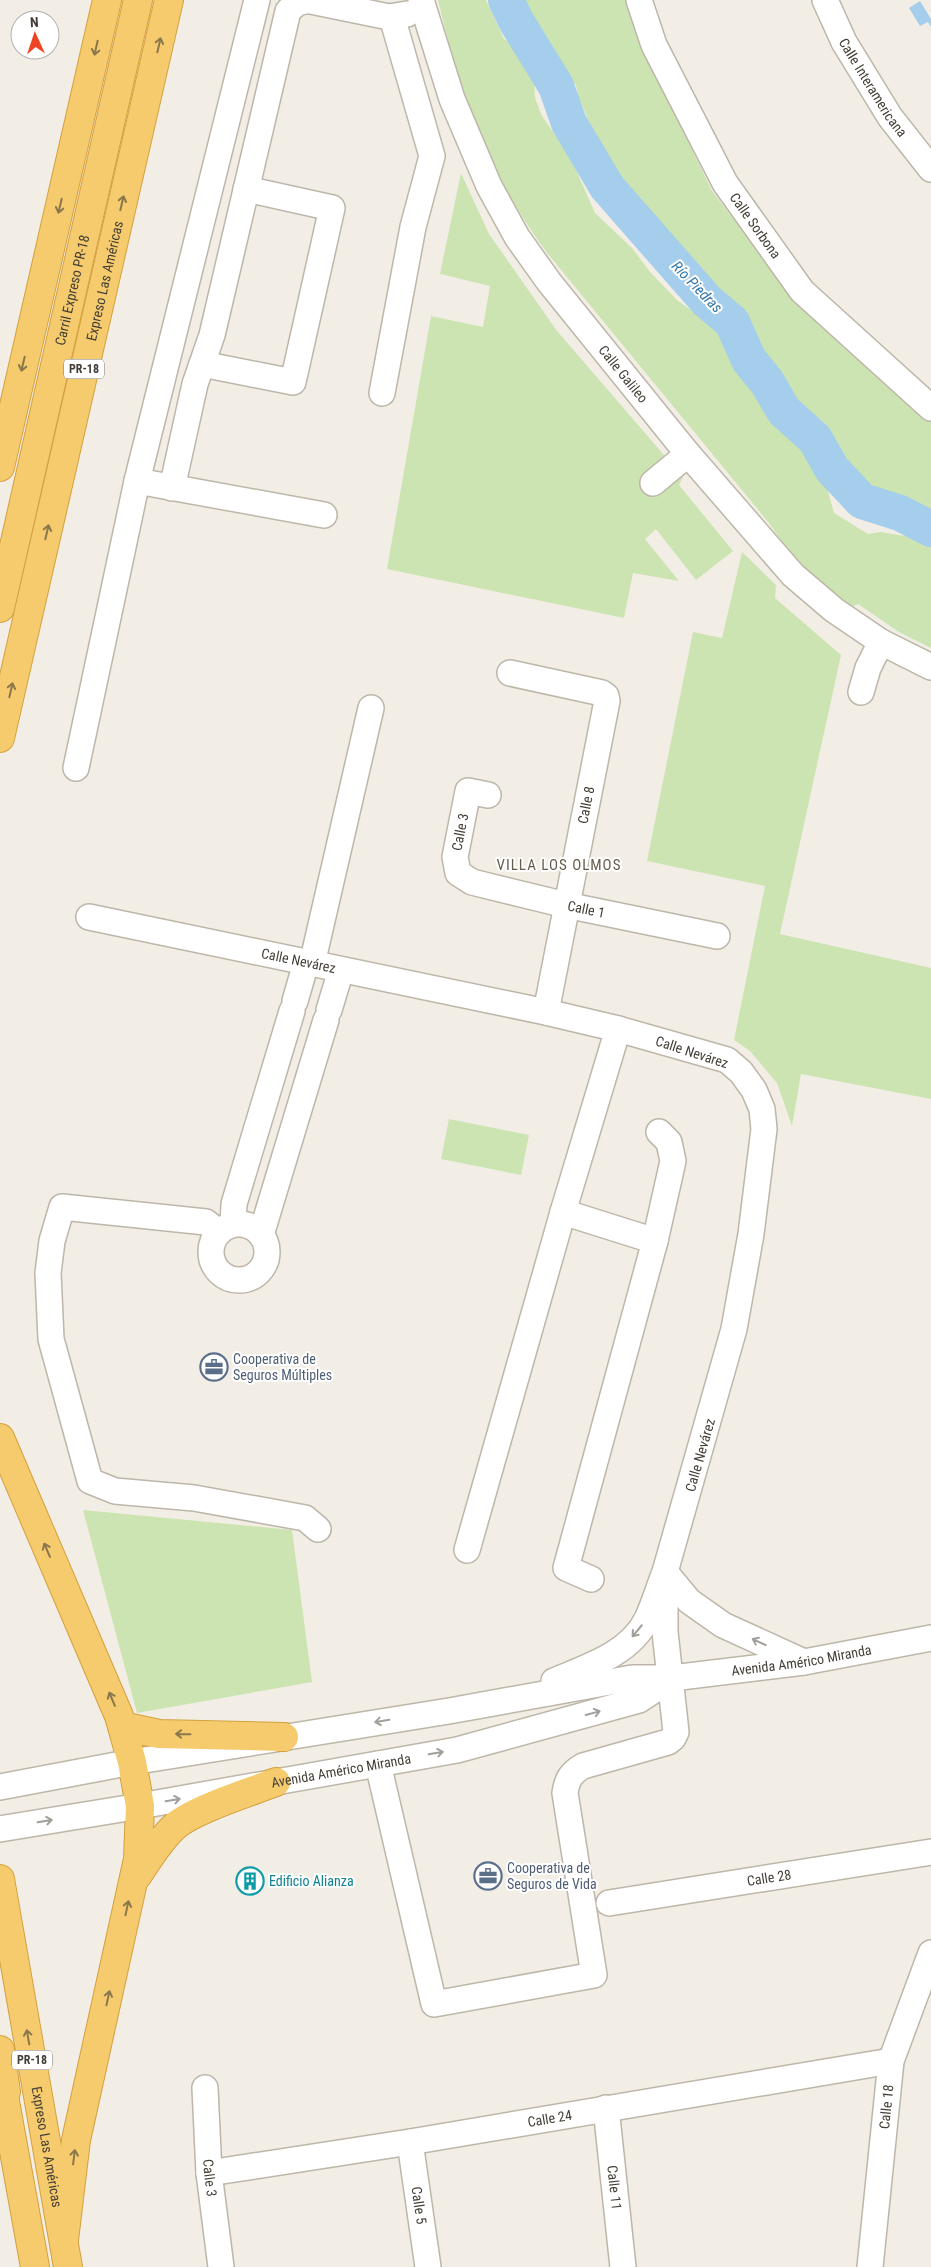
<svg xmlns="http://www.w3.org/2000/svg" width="931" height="2267" font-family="'Roboto Condensed',sans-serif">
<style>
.green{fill:#cce4b1}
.water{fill:#a5cdec}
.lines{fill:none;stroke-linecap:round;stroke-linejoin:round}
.river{stroke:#a5cdec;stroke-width:36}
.minor-casing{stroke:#bdb6a9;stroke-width:28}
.highway-casing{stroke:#d4a03e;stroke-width:30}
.minor{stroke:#fff;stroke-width:25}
.highway{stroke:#f5cb6d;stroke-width:28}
.oneway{stroke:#8b774c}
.oneway2{stroke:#a29f9a}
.labels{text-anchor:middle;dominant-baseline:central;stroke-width:4;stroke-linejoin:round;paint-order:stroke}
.shield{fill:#fff;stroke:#7c7972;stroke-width:1}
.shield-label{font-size:12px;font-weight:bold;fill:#443f36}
.street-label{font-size:14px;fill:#443f36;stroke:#fff}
.service-label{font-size:14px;fill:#4e5e75;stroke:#fff;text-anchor:start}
.culture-label{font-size:14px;fill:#0d838f;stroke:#fff;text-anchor:start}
.water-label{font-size:15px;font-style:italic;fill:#3576a9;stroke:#fff}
.neighbourhood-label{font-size:15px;letter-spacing:1px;fill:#665d4d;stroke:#fff}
</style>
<rect width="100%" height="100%" fill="#f2eee6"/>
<!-- green -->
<path class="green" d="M438,0H486L504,39L521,49L530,64L534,77L535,98L542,116L560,142L576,170L595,213L632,248L650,272L677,300L698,315L708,312L720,321L728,334L734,366L771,414L815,461L827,488L834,513L868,534L880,532L931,540V648L899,632L858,604L852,607L847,604L792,556L769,523L548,254C515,210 488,161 469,110C456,74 447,37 438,0Z
M521,0H645L677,117L693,152L712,191L761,255L785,257L931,419V521C918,499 897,498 876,489C867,484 848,473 840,467C835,462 835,455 832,450C826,440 798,411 788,408C785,376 774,374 757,351C750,341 744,328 738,317L726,321L712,308V291L703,278L666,231L652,222L603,155L579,98L576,85L560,70L540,28L527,12Z
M461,173L489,234L557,331L683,477L679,485L733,551L696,580L656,529L645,539L679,581L633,573L624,618L387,569L431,316L483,327L490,286L440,274Z
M742,552L776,585L775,598L841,655L780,934L931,968V1099L801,1074L792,1126L777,1083L750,1051L734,1040L765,886L647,861L693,632L722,638Z
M449,1119L529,1135L521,1175L441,1159Z
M83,1510L292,1530L312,1682L137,1713Z"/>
<!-- water -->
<path class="water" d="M920,1L931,19V27L928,22L920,26L909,8Z"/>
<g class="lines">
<!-- river -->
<path class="river" d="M506,0L516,21L556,86L569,123L607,187L707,301L732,322L749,360L767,382L784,411L815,439L832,469L862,501L900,513L931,529"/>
<!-- minor casing -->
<g class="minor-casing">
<g id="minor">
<path d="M306,0L389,17L407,14"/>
<path id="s1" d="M421,0L452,99L489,186L517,237L549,282L688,454L793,575L834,610L881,642L931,667"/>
<path id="s2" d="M639,0L654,45L725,183L802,291L931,408"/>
<path id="s3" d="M825,0L844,42L890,117L931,169"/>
<path d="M202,364L293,382L332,208L246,189"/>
<path d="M382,393L413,227L432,156L392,17"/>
<path d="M137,481L324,515"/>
<path d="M653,483L688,454"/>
<path d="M172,488L195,384L212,335L288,11L297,3L305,1"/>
<path d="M510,673L602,693L606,696L607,701L546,1012"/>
<path d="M861,692L868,668L881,642"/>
<path d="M76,768L137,481L257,0"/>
<path id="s4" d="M488,795L468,791L455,857L458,873L472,882L566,905L717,936"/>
<path id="s5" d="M89,917L546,1012L618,1029L727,1060L741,1072L754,1090L762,1109L764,1129L751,1234L734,1329L665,1572V1632L676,1732L673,1738L668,1742L583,1766C571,1773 567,1779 565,1793L594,1975L434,2004L378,1764"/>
<path d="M312,964L371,708"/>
<path d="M295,1001L306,963"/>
<path d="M329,1010L341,970"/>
<path d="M563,1212L655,1241"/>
<path d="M233,1224L234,1204L292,1011"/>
<circle cx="239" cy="1252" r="28"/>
<path d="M218,1232L206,1222L62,1207L52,1241L48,1273L51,1339L90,1481L115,1491L194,1498L305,1518L318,1529"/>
<path d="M261,1235L326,1020"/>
<path d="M467,1550L563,1212L618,1029"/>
<path d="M591,1579L566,1568L655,1241L673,1161L669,1142L659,1132"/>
<path d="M554,1681C587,1667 630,1654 647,1619C654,1604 659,1587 665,1572L689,1601L723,1625L804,1662"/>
<path id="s6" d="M0,1787L132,1762L449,1711L632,1678H672L804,1662L931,1638"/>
<path id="s7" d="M0,1829L140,1806L457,1750L639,1700L672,1678"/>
<path id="s8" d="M609,1903L931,1852"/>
<path id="s9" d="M205,2088L209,2173L221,2267"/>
<path id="s10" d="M606,2108L623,2267"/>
<path id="s11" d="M410,2142L428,2267"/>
<path id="s12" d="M209,2173L410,2142L891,2061"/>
<path id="s13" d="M870,2267L891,2061L931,1953"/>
</g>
</g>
<!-- highway casing -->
<g class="highway-casing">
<g id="highway">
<path d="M0,467L107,0"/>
<path id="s14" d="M0,608L138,0"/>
<path id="s15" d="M0,738L169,0"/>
<path d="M0,1438L119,1716L132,1762L140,1806L138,1859L76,2140L64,2240"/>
<path d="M122,1726L159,1734L284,1737"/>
<path d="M137,1876C148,1860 159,1841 174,1827C192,1810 250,1792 276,1782"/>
<path id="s16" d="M0,1879L68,2267"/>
<path d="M0,2050L6,2092"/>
<path d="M0,2074L35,2267"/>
</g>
</g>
<!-- minor -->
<use href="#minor" class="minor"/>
<!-- highway -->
<use href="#highway" class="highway"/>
</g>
<!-- one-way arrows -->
<defs><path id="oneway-shaft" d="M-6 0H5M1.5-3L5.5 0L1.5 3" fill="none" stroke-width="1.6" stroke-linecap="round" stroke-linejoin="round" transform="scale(1.25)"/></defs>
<g class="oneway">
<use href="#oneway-shaft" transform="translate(159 45) rotate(-77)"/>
<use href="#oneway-shaft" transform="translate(96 48) rotate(103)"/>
<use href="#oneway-shaft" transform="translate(122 203) rotate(-77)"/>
<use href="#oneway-shaft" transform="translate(60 206) rotate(103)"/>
<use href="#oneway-shaft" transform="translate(23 364) rotate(103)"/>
<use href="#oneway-shaft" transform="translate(47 532) rotate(-77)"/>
<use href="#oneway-shaft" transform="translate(11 690) rotate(-77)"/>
<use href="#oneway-shaft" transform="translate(47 1550) rotate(-113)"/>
<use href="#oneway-shaft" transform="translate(112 1699) rotate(-113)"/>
<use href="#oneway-shaft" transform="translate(183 1734) rotate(-179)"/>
<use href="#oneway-shaft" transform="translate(127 1908) rotate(-78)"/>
<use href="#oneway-shaft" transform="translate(108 1998) rotate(-78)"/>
<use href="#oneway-shaft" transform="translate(28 2037) rotate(-100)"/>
<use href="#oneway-shaft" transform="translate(74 2157) rotate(-83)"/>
</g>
<g class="oneway2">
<use href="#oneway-shaft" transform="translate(637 1631) rotate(130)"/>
<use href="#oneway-shaft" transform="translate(759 1642) rotate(-155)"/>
<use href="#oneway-shaft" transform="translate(593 1713) rotate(-15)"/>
<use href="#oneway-shaft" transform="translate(382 1721) rotate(171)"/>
<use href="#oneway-shaft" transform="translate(436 1753) rotate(-10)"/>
<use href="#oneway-shaft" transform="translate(173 1800) rotate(-10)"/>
<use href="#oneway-shaft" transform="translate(45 1821) rotate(-10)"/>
</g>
<!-- icons -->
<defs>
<g id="office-ring" transform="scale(1.4375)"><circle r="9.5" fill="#fff" stroke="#5c6f8a" stroke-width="1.5"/><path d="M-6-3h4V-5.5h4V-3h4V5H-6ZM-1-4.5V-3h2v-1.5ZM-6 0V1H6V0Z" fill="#5c6f8a"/></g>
<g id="building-ring" transform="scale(1.4375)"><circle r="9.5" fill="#fff" stroke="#0f9aa8" stroke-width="1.5"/><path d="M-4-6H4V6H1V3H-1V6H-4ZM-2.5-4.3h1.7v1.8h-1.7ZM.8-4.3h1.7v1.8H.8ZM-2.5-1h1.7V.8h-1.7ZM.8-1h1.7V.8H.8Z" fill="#0f9aa8"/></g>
</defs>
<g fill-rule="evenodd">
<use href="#office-ring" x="214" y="1367"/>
<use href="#office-ring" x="488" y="1876"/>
<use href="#building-ring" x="250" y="1881"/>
</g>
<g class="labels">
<!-- shield labels -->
<g class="shield">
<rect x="64" y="359.5" width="40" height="19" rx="4"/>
<rect x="12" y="2050.5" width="40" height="19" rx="4"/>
</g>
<g class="shield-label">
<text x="84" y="369">PR-18</text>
<text x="32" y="2060">PR-18</text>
</g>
<!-- street labels -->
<g class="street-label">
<text stroke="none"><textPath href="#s3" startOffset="100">Calle Interamericana</textPath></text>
<text stroke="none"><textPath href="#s2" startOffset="255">Calle Sorbona</textPath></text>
<text stroke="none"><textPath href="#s15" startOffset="469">Expreso Las Américas</textPath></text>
<text stroke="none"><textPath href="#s14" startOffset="326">Carril Expreso PR-18</textPath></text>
<text stroke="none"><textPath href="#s1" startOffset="430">Calle Galileo</textPath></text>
<text transform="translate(586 805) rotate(-79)">Calle 8</text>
<text transform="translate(460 832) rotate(-79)">Calle 3</text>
<text stroke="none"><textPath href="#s4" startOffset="238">Calle 1</textPath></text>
<text stroke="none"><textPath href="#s5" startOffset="214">Calle Nevárez</textPath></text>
<text transform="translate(692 1052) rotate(18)">Calle Nevárez</text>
<text transform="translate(700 1455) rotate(-74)">Calle Nevárez</text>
<text stroke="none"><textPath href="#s6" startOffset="812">Avenida Américo Miranda</textPath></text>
<text stroke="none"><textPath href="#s7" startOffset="346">Avenida Américo Miranda</textPath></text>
<text stroke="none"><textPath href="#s8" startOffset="162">Calle 28</textPath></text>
<text stroke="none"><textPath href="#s13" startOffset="161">Calle 18</textPath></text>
<text stroke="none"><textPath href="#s12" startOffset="345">Calle 24</textPath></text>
<text stroke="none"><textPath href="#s16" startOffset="272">Expreso Las Américas</textPath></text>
<text stroke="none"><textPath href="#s9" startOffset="90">Calle 3</textPath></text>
<text stroke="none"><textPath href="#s10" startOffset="80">Calle 11</textPath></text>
<text stroke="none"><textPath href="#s11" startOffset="64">Calle 5</textPath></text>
</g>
<!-- service labels -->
<g class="service-label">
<text x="233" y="1359">Cooperativa de<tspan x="233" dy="16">Seguros Múltiples</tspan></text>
<text x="507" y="1868">Cooperativa de<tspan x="507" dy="16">Seguros de Vida</tspan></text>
</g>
<!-- culture labels -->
<g class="culture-label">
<text x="269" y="1881">Edificio Alianza</text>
</g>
<!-- water labels -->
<g class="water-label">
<text transform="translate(697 287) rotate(46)">Río Piedras</text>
</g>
<!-- neighbourhood labels -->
<g class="neighbourhood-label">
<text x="559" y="865">VILLA LOS OLMOS</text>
</g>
</g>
<!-- north arrow -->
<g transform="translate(35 35) rotate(357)"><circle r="24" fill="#ffffff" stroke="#b4b2af"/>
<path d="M0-4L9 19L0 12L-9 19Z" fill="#ed4521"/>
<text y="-8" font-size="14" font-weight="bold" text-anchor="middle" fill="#443f36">N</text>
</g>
</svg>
